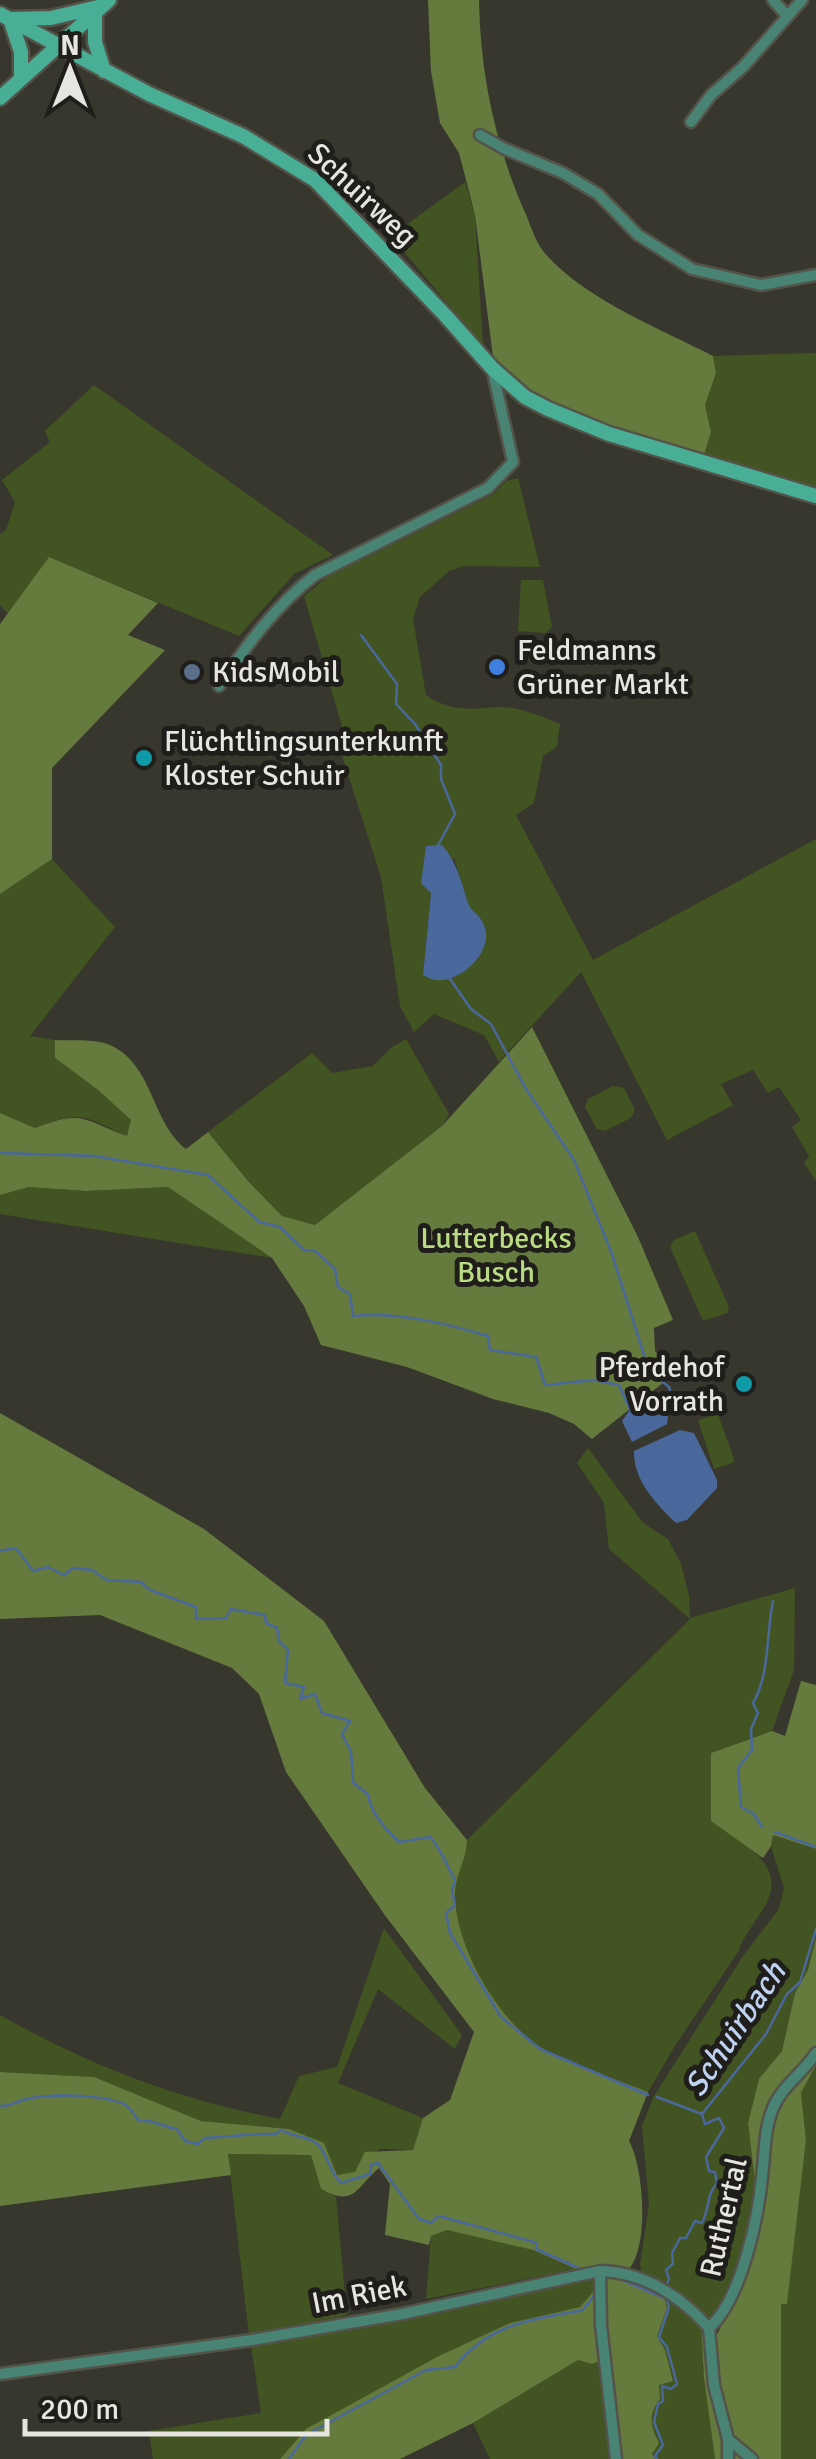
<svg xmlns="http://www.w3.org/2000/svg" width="816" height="2459" font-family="Signika,sans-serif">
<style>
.green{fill:#425421;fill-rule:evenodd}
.forest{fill:#657b3d}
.water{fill:#4b689d}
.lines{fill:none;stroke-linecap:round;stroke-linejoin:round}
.stream{stroke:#4b689d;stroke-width:2.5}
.minor-casing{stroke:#545349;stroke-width:15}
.secondary-casing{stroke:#545349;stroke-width:19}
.minor{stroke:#488373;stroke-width:10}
.secondary{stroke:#48ae95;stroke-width:14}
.shop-dot{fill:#3f7fe0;stroke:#1f1e1a;stroke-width:4}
.service-dot{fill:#5c6f8a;stroke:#1f1e1a;stroke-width:4}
.culture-dot{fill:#0f9aa8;stroke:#1f1e1a;stroke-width:4}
.labels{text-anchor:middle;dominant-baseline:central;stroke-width:10;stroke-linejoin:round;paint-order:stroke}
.street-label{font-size:30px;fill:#e6e5df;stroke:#1f1e1a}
.poi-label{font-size:30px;fill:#e6e5df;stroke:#1f1e1a;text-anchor:start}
.park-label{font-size:30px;fill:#b9da81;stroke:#1f1e1a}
.water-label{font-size:32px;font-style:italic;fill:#bfd1f1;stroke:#1f1e1a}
</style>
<rect width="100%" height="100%" fill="#38372d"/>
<!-- green -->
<path class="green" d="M465,182L475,215L483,346L391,236Z
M816,353V490L704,455L711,432L705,405L716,373L713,356Z
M94,385L333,555L294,574L239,636L49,557L8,614L0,605V534L6,530L15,502L2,480L50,442L45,431Z
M518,478L540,567L464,566L449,571L420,597L413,619L426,695C449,711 469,710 496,707C516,706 542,716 560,724L557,747L543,756L534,803L516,815L593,960L816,839V1181L804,1163L809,1156L792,1127L801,1120L779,1087L768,1093L753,1070L721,1084L733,1105L667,1140L581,972L499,1062L484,1035L434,1014L414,1032L400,1006L381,877L343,759L344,733L304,596L327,577L494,494L506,481ZM454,858L470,910L482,920L423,975L431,892Z
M521,580H543L552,627L546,633L518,631Z
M52,859L115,927L30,1036L55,1040V1058L98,1090L131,1120L127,1137C86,1116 79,1110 35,1128L0,1113V894Z
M406,1039L449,1114L442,1126L315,1225L282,1216L248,1181L208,1132L312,1053L332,1073L373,1066L391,1048Z
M613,1086L624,1088L635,1110L631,1118L605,1131L597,1129L585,1107L588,1099Z
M29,1187L86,1191L168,1187L272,1258L0,1214V1195Z
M695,1231L729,1307L727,1313L703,1321L670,1247L674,1240Z
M718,1414L735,1462L714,1469L698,1420Z
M588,1448L643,1523L668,1539L681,1564L689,1596L690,1618L795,1588L794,1670L772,1731L711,1753V1821C743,1844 792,1865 762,1911C753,1925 744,1935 738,1952L673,2049L648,2092C616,2079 569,2065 542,2048C497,2020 454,1944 455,1892C455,1874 467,1858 467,1840L690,1619L609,1549L604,1503L577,1463Z
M773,1835L816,1849V1938L808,1970L795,1993L782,2051L759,2080L748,2123L756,2191L745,2245L719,2314L709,2318L670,2291L642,2277L640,2264L649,2205L642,2126L654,2096L743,1956L779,1909L784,1888L771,1846Z
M384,1928L462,2035L455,2049L378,1989L338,2083L423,2118L413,2150L379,2149L355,2173L337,2175L289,2129L201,2121L94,2077L0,2072V2015C92,2067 177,2099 280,2119L299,2076L337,2067Z
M816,2065V2459H781V2304L787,2303L806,2140L801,2093Z
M228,2154L311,2155L321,2189L336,2197L347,2315L249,2335Z
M447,2230L533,2250L576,2269L426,2299L431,2236Z
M590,2276L597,2278L598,2288L580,2307L510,2323L306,2429L280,2459H153L149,2431L261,2413L251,2346Z
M664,2296L701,2326L704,2378L715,2459H655L652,2454L651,2410L659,2384L673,2381L665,2350L656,2336L667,2308Z
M578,2360L592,2364L602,2360L613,2459H490L473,2423Z"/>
<!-- forest -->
<path class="forest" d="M428,0H479C480,74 496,149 527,217C531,227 536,242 543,251C583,299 659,328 713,356L716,373L705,405L711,432L702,462C639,435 533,412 493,357L475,215L459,153L440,123L431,71Z
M49,557L158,603L128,635L165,650L52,768V859L0,894V624Z
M532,1027L638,1237L673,1320L654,1328L655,1351L673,1375L592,1439L574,1424L549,1413L493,1399L407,1367L321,1345L304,1306L272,1258L168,1187L86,1191L29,1187L0,1195V1113L35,1128C83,1109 83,1120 127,1136L131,1120L98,1090L55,1058V1040C71,1041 95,1038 110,1045C154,1065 151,1122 186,1149L208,1132L248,1181L282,1216L315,1225L442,1126Z
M0,1413L204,1529L324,1621L425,1788L467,1840C467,1858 456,1874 455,1892C454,1944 497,2020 542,2048C569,2065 616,2079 648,2092L629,2141C644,2167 650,2250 627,2271L611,2264L576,2269L533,2250L447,2230L431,2236L429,2245L385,2235L390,2184L379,2168C356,2187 355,2208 321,2189L311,2155L228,2154L231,2175L0,2206V2072L94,2077L201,2121L289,2129L324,2143L337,2175L355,2172L365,2152L413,2150L423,2118L450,2100L474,2032L384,1914L286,1772L259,1694L232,1668L100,1615L0,1619Z
M801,1681L816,1685V1849L773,1835L771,1846L763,1858L711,1821V1753L772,1731L785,1736Z
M816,1938V2065L801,2093L806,2140L787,2304H781V2459H715L704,2378L701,2326L718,2333L737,2289L750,2245L756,2191L748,2123L759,2079L782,2051L795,1993L808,1970Z
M608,2275L622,2277L664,2296L667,2308L657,2336L665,2350L673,2381L659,2385L660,2399C648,2414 650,2426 659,2443L652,2454L655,2459H620L608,2358L592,2364L578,2360L473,2423L400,2459H280L306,2429L437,2357L510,2323L580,2307Z"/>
<!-- water -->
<path class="water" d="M442,845C457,862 461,881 468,903C471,912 478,913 482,921C494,942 477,964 460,974C447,981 436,983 423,975L431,893L421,883L426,846Z
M644,1405L668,1416L667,1424L632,1442L622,1421L629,1411Z
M680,1430L694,1433L717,1480V1488L687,1520L676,1523C656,1504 633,1480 634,1451Z"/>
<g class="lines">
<!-- stream -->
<path class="stream" d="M361,635L397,684L396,704L415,724L441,765V779L455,814L437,847
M450,979L471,1009L491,1024L526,1089L574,1160L612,1254L649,1371L669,1387L672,1397L654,1412
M1,1153L94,1156L208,1175L259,1222L280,1227L304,1250L315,1251L335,1269L338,1287L350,1294L353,1316C396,1311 447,1324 488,1336L490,1350L536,1357L545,1385L594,1380L619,1385L631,1412
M0,1551L16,1548L33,1571L48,1567L64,1575L73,1568L92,1570L107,1580L141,1582L150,1590L196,1607V1619L226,1618L231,1609L265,1615L266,1623L277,1628L279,1641L288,1650L285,1683L304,1687L300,1699L315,1694L322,1713L350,1721L342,1734L351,1752L353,1782L368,1795C371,1813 386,1830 399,1842L430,1837C444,1853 445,1863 455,1880L452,1890L455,1905L446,1913L450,1933L501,2017L540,2049L648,2095
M762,1827L754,1814L741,1807L738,1768L752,1750L751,1729L758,1713L753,1703C770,1674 766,1635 773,1601
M775,1832L816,1847
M657,2097L702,2114
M0,2106C10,2106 13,2103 23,2100C49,2093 99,2094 124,2104C130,2107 135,2116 139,2121C152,2119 164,2127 177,2129L185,2141L198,2144L205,2138C229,2137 252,2133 276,2134L281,2130C291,2136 303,2136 313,2141C327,2149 329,2172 341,2183L370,2174L371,2165L378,2163L419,2219L431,2223L439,2216L537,2243L536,2249L581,2269
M615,2277L664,2298
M666,2286L669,2279L666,2270L673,2264L672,2253L680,2238H686L695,2221L702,2223C710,2208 706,2195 717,2183L715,2172L709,2171L706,2157L724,2128L719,2118L705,2124L702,2114L766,2034L787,1994L800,1982L816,1929
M289,2459L306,2435L426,2370L455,2367C489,2323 532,2320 583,2310L597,2292
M657,2459L655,2456L663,2445L654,2422L658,2404L663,2401L662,2386L671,2389L677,2384L667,2347L659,2337L669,2307L666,2297"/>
<!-- minor casing -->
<g class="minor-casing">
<path id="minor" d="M773,0L787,16
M691,122L711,95L743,67L802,0
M480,135L505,149L563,173L598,194L638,235L692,269L761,285L816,275
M219,686C247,645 275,606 315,575L488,488L513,462L492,368
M600,2271L601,2325L616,2459
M709,2328C741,2300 758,2219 762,2177C765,2154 764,2129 773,2108C782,2086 803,2073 816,2053
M709,2328L714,2385L728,2439V2459
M0,2374L252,2340L402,2314L600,2271C644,2272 681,2297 709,2328
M728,2439L752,2459"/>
</g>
<!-- secondary casing -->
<g class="secondary-casing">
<path id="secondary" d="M95,13V42L104,71
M0,14L149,94L243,136L315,180L445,315L492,368L525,397L548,409L609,434L816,496
M10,19L21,52V78
M11,19L51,18L98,7
M0,98L109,0"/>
</g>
<!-- minor -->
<use href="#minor" class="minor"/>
<!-- secondary -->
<use href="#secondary" class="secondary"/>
</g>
<!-- markers -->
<circle class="shop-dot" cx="497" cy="667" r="10"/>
<circle class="service-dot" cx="192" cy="672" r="10"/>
<g class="culture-dot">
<circle cx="144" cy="758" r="10"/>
<circle cx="744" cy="1384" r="10"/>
</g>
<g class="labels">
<!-- street labels -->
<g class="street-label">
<text transform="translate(362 195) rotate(43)">Schuirweg</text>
<text transform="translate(724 2217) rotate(-77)">Ruthertal</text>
<text transform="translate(359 2295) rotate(-11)">Im Riek</text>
</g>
<!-- poi labels -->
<g class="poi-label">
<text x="517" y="650">Feldmanns<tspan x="517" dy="34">Grüner Markt</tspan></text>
<text x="212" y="672">KidsMobil</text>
<text x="164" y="741">Flüchtlingsunterkunft<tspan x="164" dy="34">Kloster Schuir</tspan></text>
<text x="724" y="1367" text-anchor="end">Pferdehof<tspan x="724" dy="34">Vorrath</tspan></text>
</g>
<!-- park labels -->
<g class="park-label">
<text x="496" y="1238">Lutterbecks<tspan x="496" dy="34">Busch</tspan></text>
</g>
<!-- water labels -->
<g class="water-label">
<text transform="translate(735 2029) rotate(-56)">Schuirbach</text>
</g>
</g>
<!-- north arrow -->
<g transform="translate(70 70)" stroke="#1f1e1a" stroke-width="8" paint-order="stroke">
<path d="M0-8L18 38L0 25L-18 38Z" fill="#e6e5df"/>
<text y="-15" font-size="28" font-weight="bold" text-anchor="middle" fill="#e6e5df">N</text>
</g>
<!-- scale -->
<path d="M25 2419v15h302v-15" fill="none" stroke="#e6e5df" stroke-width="5"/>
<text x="40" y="2419" font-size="30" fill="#e6e5df" stroke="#1f1e1a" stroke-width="8" paint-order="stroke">200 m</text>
</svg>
